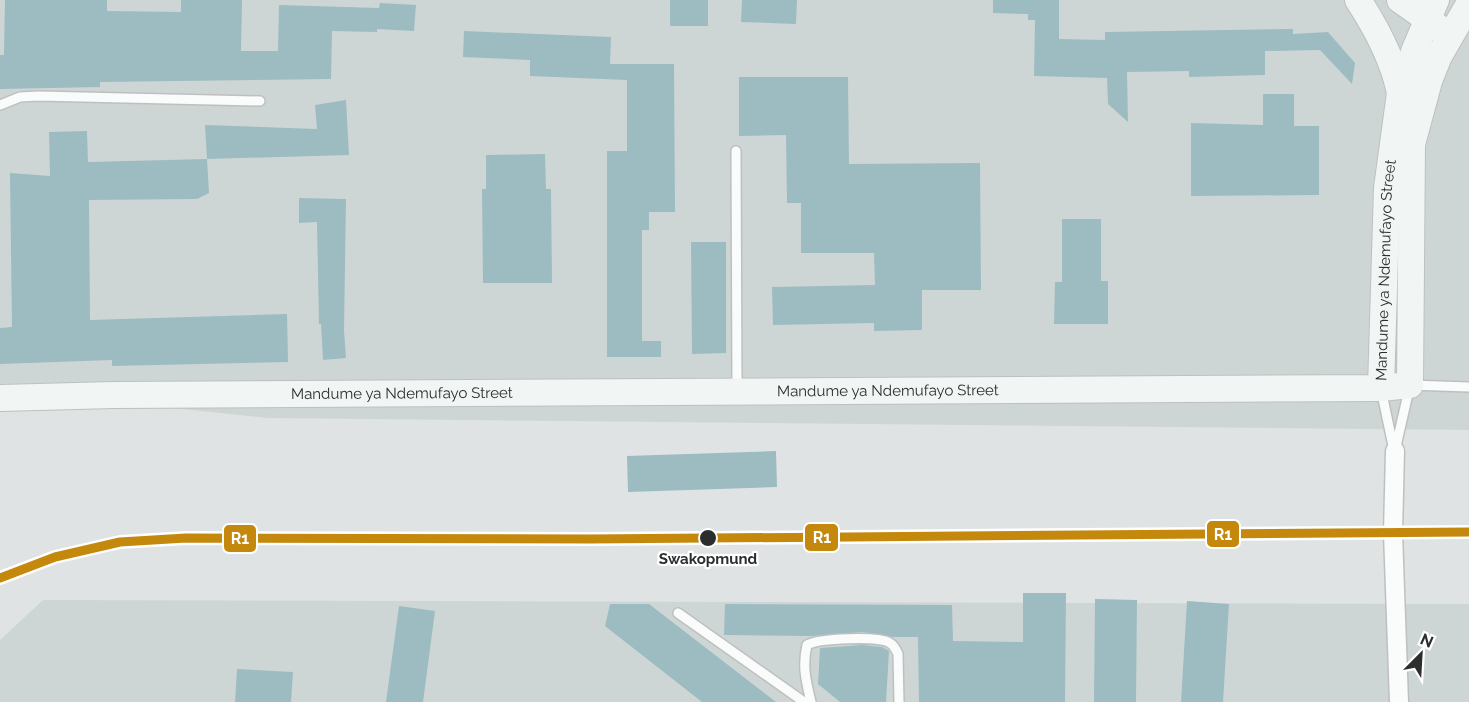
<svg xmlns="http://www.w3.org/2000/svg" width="1469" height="702" font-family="Raleway,sans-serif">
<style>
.built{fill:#ced6d5}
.building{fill:#9cbcc1}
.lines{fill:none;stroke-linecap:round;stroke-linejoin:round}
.lane-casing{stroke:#bec0c0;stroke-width:12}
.street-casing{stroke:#bec0c0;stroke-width:21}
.secondary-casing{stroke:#bec0c0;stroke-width:28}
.lane{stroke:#fafbfb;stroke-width:9}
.street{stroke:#fafbfb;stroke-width:18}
.secondary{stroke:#f1f5f4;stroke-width:26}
.rail{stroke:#bfc0c0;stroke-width:4.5;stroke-dasharray:12 6;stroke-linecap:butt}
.rail-1-casing{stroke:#fff;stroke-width:14}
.rail-1{stroke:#c4880c;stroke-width:9}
.stop-dot{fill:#2c2e2e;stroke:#fff;stroke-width:2}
.labels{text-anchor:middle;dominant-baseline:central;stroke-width:4.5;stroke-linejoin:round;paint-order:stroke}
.street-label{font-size:15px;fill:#2c2e2e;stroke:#fff}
.stop-label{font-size:15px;font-weight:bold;fill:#2c2e2e;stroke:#fff}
.line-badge{stroke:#fff;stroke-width:2}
.badge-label{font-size:16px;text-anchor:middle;font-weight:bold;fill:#fff}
</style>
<rect width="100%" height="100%" fill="#e0e3e3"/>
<!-- built -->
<path class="built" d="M0,0H1469V430L268,418L0,390Z
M43,600L1469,604V702H0V640Z"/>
<!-- building -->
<path class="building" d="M5,0H107V11L181,12V0H242L241,51H278L279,5L379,8L380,3L416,5L414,31L377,29V32L332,31L331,79L100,82V87L0,89V55H4Z
M670,0H708V26H670Z
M742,0H797L796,24L741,22Z
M993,0H1059V39L1105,40V32L1293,29V34L1328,32L1355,63L1352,84L1320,50L1265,51V75L1189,77V71L1127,72L1128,122L1108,104L1107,78L1034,76L1035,20H1028V14L993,13Z
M464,31L611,37L610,64H674L675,212H649V230H642V341H661V357H607V151H627V80L530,76V60L463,57Z
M739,77H848L849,164L980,163L981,290H922V330L874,331V323L773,325L772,287L875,285L874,253H801V203H787L786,135L739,136Z
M1263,94H1294V126H1319V195L1191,196V123L1263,125Z
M346,100L349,155L207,159L205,125L317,129L315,105Z
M87,131L88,162L207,159L209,193L197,199L89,200L90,320L287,314L288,362L112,366V360L0,364V328L12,327L10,173L50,176L49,132Z
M545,154L546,189H551L552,283H483L482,189H486V155Z
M299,198L346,199L344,331L346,358L323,360L321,324H319L317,222L299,223Z
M1062,219H1101V281H1108V324H1054L1055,282H1062Z
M691,242H726V353L692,354Z
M776,451L777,487L628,492L627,456Z
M1023,593H1066L1065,702H919L918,637H892L862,632L812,636L724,635L725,604L952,605L953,641L1023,642Z
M1095,599L1137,600L1136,702H1094Z
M1187,601L1229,604L1223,702H1181Z
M610,604H649L776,702H702L605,626Z
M399,606L435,611L423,702H386Z
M862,645L882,647L889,651L886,702H840L818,684L820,648Z
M237,669L293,672L291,702H235Z"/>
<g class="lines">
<!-- lane casing -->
<g class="lane-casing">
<path id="lane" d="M0,105L20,97L38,96L260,101
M736,151L737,389
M1381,389L1393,446
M1395,451L1410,385L1469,387
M678,613L804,702
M811,702C806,681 802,666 807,645C819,638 879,636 890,643C895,646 896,650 898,654L899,702"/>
</g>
<!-- street casing -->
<g class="street-casing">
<path id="street" d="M1395,451L1393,533L1399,702"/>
</g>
<!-- secondary casing -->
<g class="secondary-casing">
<g id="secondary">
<path d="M1358,0C1377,29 1393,59 1400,93"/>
<path d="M1400,0L1441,29"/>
<path id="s1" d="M1381,388L1387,188L1400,93L1415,49L1436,0"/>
<path id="s2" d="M0,398L114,395L1381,388L1410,385L1412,144L1429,81L1439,56L1469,4"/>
</g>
</g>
<!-- lane -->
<use href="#lane" class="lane"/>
<!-- street -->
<use href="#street" class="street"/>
<!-- secondary -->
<use href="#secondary" class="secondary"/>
<!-- rail -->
<path class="rail" d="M0,578L55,557L120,542L186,538L591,539L1100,534"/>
<!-- rail-1 casing -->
<g class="rail-1-casing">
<path id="rail-1" d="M0,578L55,557L120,542L186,538L591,539L1469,532"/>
</g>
<!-- rail-1 -->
<use href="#rail-1" class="rail-1"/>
</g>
<!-- markers -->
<circle class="stop-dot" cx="708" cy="538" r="9"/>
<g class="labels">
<!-- street labels -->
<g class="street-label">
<text stroke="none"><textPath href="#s1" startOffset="118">Mandume ya Ndemufayo Street</textPath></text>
<text stroke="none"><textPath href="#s2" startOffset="888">Mandume ya Ndemufayo Street</textPath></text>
<text stroke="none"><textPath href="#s2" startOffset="402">Mandume ya Ndemufayo Street</textPath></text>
</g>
<!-- stop labels -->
<g class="stop-label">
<text x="708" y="559">Swakopmund</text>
</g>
</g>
<g class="line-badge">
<rect x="1206" y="520" width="34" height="28" rx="6" fill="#c4880c"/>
<rect x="804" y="523" width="35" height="29" rx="6" fill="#c4880c"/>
<rect x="223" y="524" width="34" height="29" rx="6" fill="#c4880c"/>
</g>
<g class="badge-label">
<text x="1223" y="540">R1</text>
<text x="822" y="543">R1</text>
<text x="240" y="544">R1</text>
</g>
<!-- north arrow -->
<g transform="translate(1421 654) rotate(24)" stroke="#ffffff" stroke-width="4.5" paint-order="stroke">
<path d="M0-4.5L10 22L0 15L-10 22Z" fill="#2c2e2e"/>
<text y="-9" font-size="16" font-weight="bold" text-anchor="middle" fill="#2c2e2e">N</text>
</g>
</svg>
